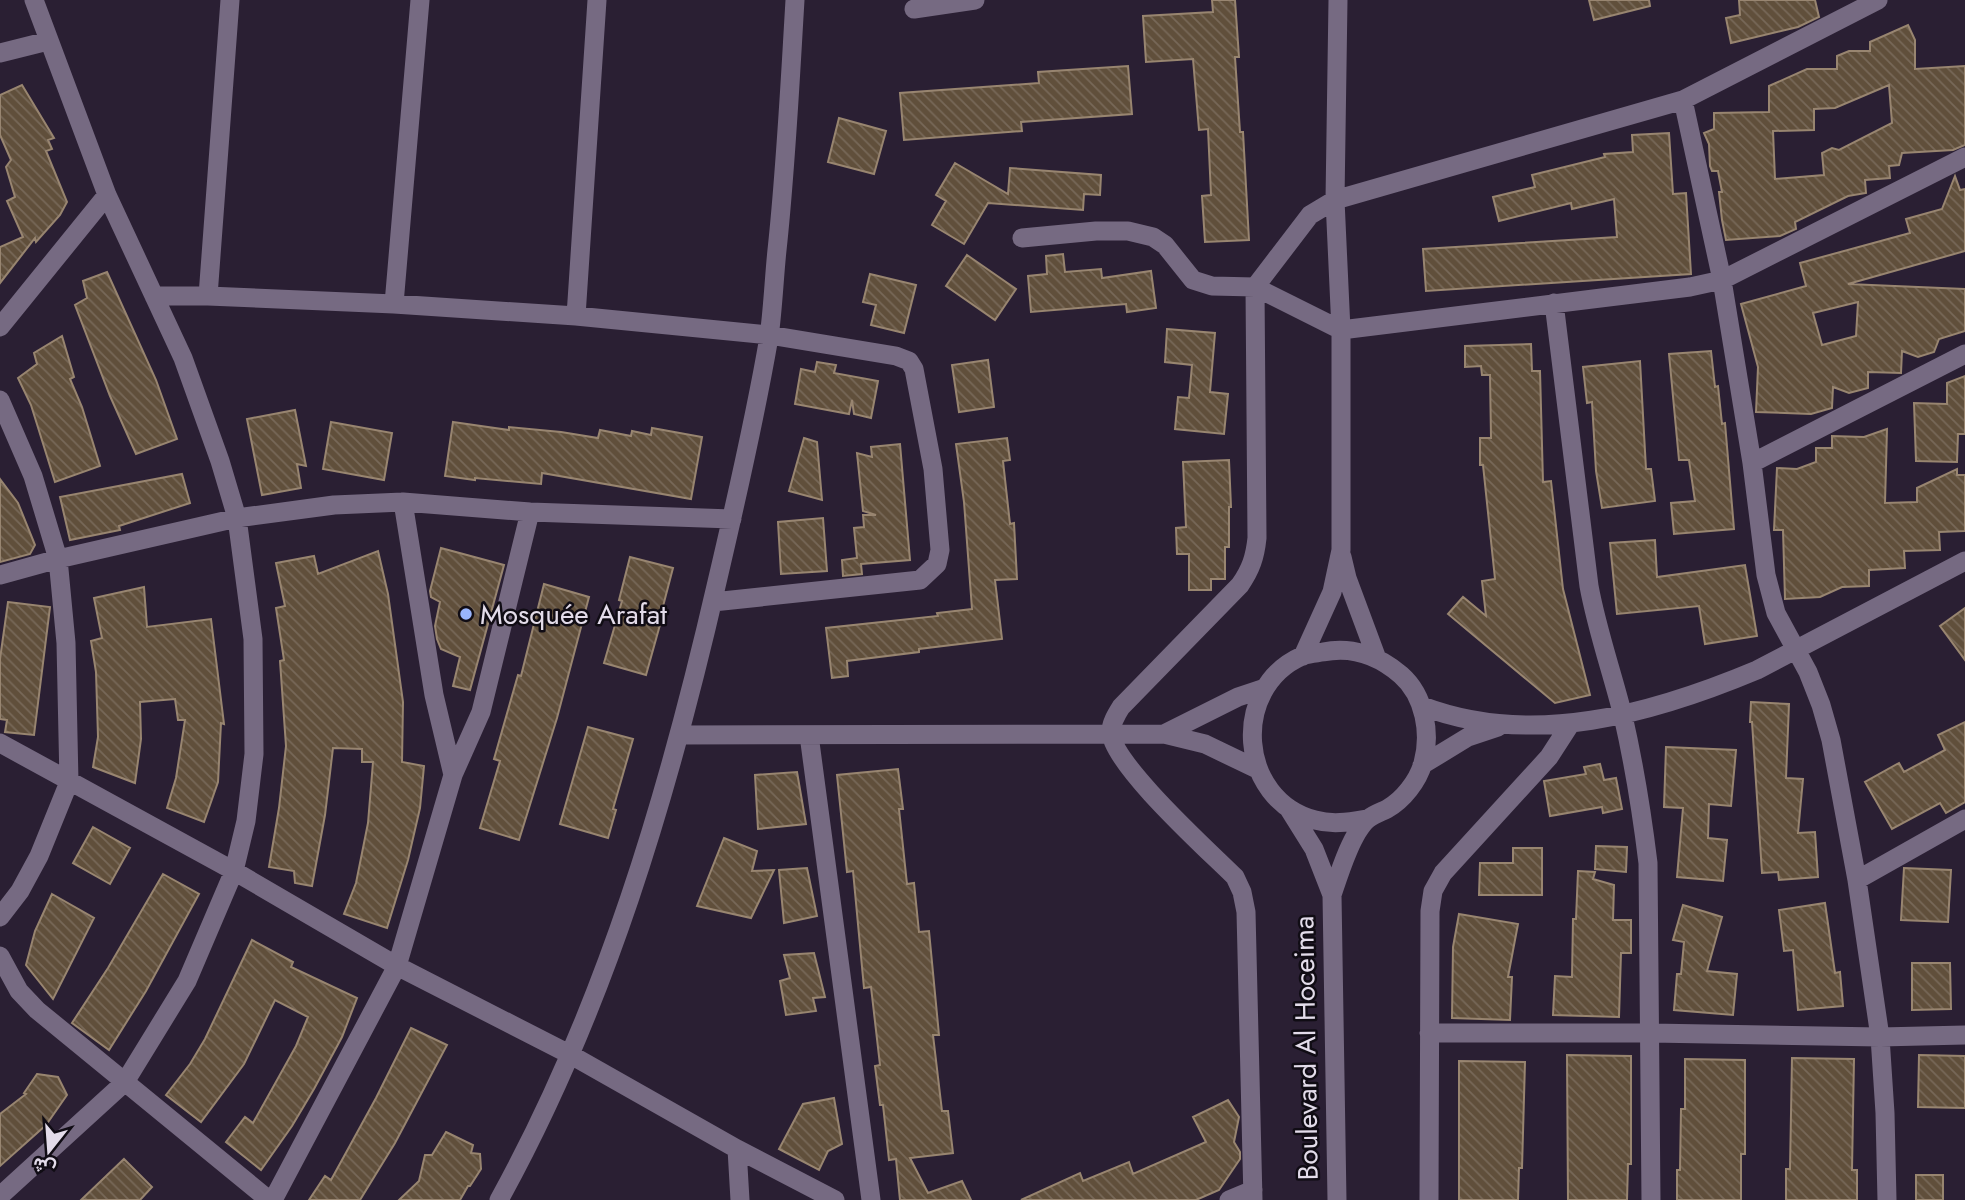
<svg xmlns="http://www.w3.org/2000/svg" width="1965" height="1200" font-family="Jost,Vazirmatn,sans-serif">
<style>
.building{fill:url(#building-back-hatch);stroke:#988570;stroke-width:2;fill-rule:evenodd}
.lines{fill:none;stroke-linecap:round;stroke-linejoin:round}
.minor{stroke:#766a82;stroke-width:19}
.poi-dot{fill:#99b5fd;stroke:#100c14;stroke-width:2.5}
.labels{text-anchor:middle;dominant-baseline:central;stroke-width:5;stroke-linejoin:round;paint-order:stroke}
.poi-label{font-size:28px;fill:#e3dcea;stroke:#100c14;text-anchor:start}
.street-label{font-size:28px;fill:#e3dcea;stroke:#100c14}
</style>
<defs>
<pattern id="building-back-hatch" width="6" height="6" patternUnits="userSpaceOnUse" patternTransform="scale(1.75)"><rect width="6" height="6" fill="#604f3b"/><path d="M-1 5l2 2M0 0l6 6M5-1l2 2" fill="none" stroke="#776858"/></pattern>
</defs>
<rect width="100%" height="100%" fill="#2a1f33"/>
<!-- building -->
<path class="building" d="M1212,0H1235L1239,57H1235L1240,132H1243L1249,240L1205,242L1202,196L1211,195L1208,129L1199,130L1193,59L1146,62L1143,16L1213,12Z
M1589,0H1649L1650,6L1594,20Z
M1739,0H1815L1819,17L1798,27L1731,43L1726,18L1740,15Z
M1908,25L1915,40V69L1965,66V145L1953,150L1902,153L1899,165L1889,166L1890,178L1865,180L1866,193L1848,196L1795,222L1796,229L1780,236L1726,240L1722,220L1719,192H1722L1718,171H1712L1710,166L1709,144L1704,133L1714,129V113L1769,112V86L1807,69H1837V56L1849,51H1870V42ZM1889,85L1892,123L1839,150L1832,148L1822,153L1824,175L1775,179L1773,131L1814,130V109L1835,108Z
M1128,66L1132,114L1021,122L1022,131L904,140L900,93L1039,83L1038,72Z
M22,85L54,138L48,140L52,149L46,151L67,202L60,215L36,242L35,238L0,283V247L23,237L7,201L15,197L6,167L11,160L0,135V95Z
M839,118L886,131L874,174L828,162Z
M1669,133L1673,194L1686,193L1691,274L1426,291L1423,249L1617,237L1614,199L1572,209L1571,203L1499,221L1493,197L1535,187L1532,175L1605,157L1604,154L1633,152L1632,135Z
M955,163L1008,194L1010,168L1101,175L1100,195L1084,194L1083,210L988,203L964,244L932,225L946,201L936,195Z
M1955,176L1960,190L1965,189V251L1848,284L1965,289V331L1939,339L1934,352L1918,357L1902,351L1901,373L1868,372V388L1849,393L1833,387L1832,408L1811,414L1756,412L1758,367L1741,304L1806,286L1800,263L1910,233L1906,219L1942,209ZM1858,302L1856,336L1822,345L1813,313Z
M1063,254L1065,272L1101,269L1102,278L1151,271L1156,308L1127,312L1126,304L1031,312L1028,276L1047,274L1046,256Z
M967,255L1016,289L995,320L946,286Z
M107,272L156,380L177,439L136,454L110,396L75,305L87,298L83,281Z
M870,274L916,285L904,333L871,325L876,305L863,302Z
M1167,329L1215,333L1210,392L1228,394L1224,434L1175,429L1178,397L1189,398L1192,365L1165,362Z
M62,336L74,377L70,379L82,407L100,466L55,482L31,405L18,378L37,364L34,353Z
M1531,344L1532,371H1540L1543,482L1551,481L1563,589L1590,695L1555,703L1448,614L1463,597L1486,616L1482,581L1495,579L1483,465H1480V438H1491L1490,375H1482L1481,366L1465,367V346Z
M1711,351L1715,387L1718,386L1722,424L1725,423L1734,529L1674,534L1671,503L1695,501L1689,460H1679L1669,354Z
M988,360L994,407L959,412L952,365Z
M1640,361L1646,469H1651L1655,501L1602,508L1596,471L1592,402L1587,403L1583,367Z
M817,362L836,365L834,373L878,381L871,418L854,414L852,400L849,414L795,404L801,369L815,372Z
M1965,376V434H1958L1957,462L1916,461L1914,403L1947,404V383Z
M295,410L306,466L297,464L301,488L262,495L247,419Z
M331,422L392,433L384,480L323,469Z
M453,422L509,430V427L561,432L598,438L600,430L631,436L632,431L651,435L652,428L702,437L691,499L542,473L541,484L475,478V480L445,476Z
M1887,429L1885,503L1917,502V488L1957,469V475H1965V531L1939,532L1940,550L1904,551L1905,568L1869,570V586L1842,587L1820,597L1785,599L1783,530H1774L1777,468L1797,469L1816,462V448H1832V436L1864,437Z
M804,438L817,442L822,500L789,491Z
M1007,438L1010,460L1003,461L1010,524L1014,523L1017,579L995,580L1002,639L919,649V652L847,661L848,676L832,678L826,628L938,616L937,613L972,609L964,502L956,444Z
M900,444L910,560L861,564L862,574L843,576L842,560L857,558L854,528L864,527L863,515H876L863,511L857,453L872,457L871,447Z
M1229,460L1231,507H1229V547H1225V579H1211V590H1189V554H1177L1176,528L1186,527L1183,462Z
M182,474L190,503L119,526L120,530L70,540L60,497Z
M0,479L18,503L35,545L30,554L0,562Z
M823,518L827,571L781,574L778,522Z
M1655,540L1657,577L1745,565L1757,636L1705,644L1699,606L1617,614L1610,543Z
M441,548L504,565L470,690L453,686L460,657L441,649L437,639L435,626L440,602L431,597L430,591Z
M378,551L388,594L403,702L402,762L424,766L420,808L408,860L387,928L344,914L356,883L368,823L373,762H362V749L333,748L325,815L312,886L295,883L294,871L269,867L279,808L286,746L280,661L284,660L276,608L285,606L276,563L314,556L318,574Z
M630,557L673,568L661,614H663L646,675L604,663L622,601L619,600Z
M544,584L589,597L557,718L519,840L480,828L500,761L494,759L518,675L521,676Z
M144,587L147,627L211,619L224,724L221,723L218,782L204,822L167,808L176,778L185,720H178L175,699L140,702L141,739L135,783L93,767L98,737L96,672L91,641L102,638L94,598Z
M8,602L50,607L34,735L5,732L7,720L0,719V659Z
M1965,608V660L1940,626Z
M1751,702L1789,704L1786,778L1803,779L1798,833L1815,832L1818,877L1779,880L1778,872L1762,873L1752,722H1750Z
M1965,722V802L1946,813L1940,803L1892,829L1865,782L1899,763L1904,772L1945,750L1938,735Z
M588,727L633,739L613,809L616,810L608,838L560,824Z
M1666,747L1736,750L1731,806L1709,804L1708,838L1727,840L1723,881L1677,877L1683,808L1664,807Z
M1600,764L1604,780L1616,778L1622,809L1603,813L1602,807L1550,816L1544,781L1586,774L1584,767Z
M898,769L903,809H899L907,884L914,883L919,932L929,931L939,1035H933L942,1111H948L953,1153L910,1158L928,1193L962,1181L971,1200H900L896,1159L889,1160L883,1105H880L875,1066L880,1065L871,987L864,988L853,871L847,872L837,775Z
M797,772L806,824L758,829L755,775Z
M93,827L130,848L110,884L73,863Z
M724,838L757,851L752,871L774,870L751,918L697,906Z
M1596,846L1627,847L1626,872L1595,869Z
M1513,848H1542V895H1479L1480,863H1513Z
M807,868L817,916L784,923L779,870Z
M1904,868L1951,870L1948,922L1901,920Z
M1578,871L1595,872L1593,879L1614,885L1613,920H1631V953H1621L1619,1017L1553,1015L1555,976L1572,977L1573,919H1576Z
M163,874L199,894L146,991L109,1050L72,1023L108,968Z
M52,894L94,918L53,999L26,965L35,931Z
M1825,903L1835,973L1840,972L1843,1006L1798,1010L1793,950L1784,951L1779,910Z
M1683,905L1722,917L1707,971L1737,974L1733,1015L1674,1010L1677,974H1681L1684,942L1673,940Z
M1459,914L1518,924L1508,977H1512L1510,1020L1452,1018L1453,947Z
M252,940L293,962L291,967L357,998L342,1037L314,1089L292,1126L261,1170L226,1142L245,1117L253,1123L296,1046L308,1017L275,1000L244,1064L201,1122L166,1095L190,1064L205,1039Z
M814,953L825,997L813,998L816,1011L786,1015L780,981L790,978L784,955Z
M1912,963H1950L1951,1009L1912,1010Z
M411,1028L447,1045L395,1143L360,1200H309L325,1176L331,1180L376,1098Z
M1567,1055L1631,1056V1164H1628L1627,1200H1568Z
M1919,1055L1965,1056V1108L1918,1107Z
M1792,1058L1854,1059L1852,1170H1857V1200H1786V1169H1790Z
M1685,1059L1745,1060V1154H1741V1200H1677V1170H1680L1681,1109H1685Z
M1459,1061L1525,1062L1522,1168H1519L1518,1200H1459Z
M37,1074L58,1077L67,1095L46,1125L0,1166V1114L26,1094L24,1093Z
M834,1098L842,1144L828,1151L819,1170L779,1149L803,1104Z
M1228,1100L1239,1117L1234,1142L1240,1152V1159L1219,1190L1196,1200H1021L1080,1173L1083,1181L1129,1162L1133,1174L1206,1142L1193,1117Z
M446,1132L473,1145L471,1153L480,1154L481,1169L470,1186H468L460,1200H399L419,1181L425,1155H432Z
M124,1159L152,1187L140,1200H81Z
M1916,1175H1943V1200H1916Z"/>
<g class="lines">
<!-- minor -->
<path class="minor" d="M914,9L975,0
M0,53L48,41
M1683,100L1722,280L1752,463L1766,575L1776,613L1808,672L1821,705L1831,740L1857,880L1880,1037L1885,1113L1887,1200
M1022,238L1096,231H1128L1153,237L1165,245L1193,280L1212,286L1255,287L1341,330L1690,287L1722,280L1965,157
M154,296H208L394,304L576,316L769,335L896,356L909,361L914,369L933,469L940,550L937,564L920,580L713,602
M208,296L230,0
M1554,303L1589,586C1597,630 1612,672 1623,716C1634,764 1642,814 1648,863L1651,1200
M394,304L420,0
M576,316L597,0
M0,327L107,195
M0,400L33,476L58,559L66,643L69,782L39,856L20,891L0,917
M1752,463L1965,354
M1342,557L1347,578L1376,656
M0,575L58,559L237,518L334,505L403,502L530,512L732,519
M1303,656L1332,592L1341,550V330L1335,200L1338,0
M1422,706C1532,748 1652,714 1757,670L1965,561
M1164,734L1238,697L1265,688
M680,735L1164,734L1205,744L1257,769
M809,735L871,1200
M0,743L234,871L397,966L571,1055L737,1149L835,1200
M1422,765L1468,737L1498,727
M453,775L481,712L530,512
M1289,809L1314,849L1332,895L1337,1200
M1857,880L1965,819
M1332,895C1339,874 1352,832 1368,819C1374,814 1381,812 1387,809C1403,800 1418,781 1423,763C1431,734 1425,696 1401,675C1379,656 1352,646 1323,652C1317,653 1309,653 1302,656C1230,688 1238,800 1315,820C1333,825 1349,822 1367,819
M0,956L19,991L37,1010L269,1200
M1429,1033H1651L1880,1037L1965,1035
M737,1149L740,1200
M0,1196L125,1082L187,981L234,871L246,821L254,754L253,639L237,518L220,461L183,358L107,195L34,0
M273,1200L397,966L453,775L434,695L403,502
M499,1200C605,1008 668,795 717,582C736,501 755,419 769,337C773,308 774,279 777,250C786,167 790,83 795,0
M1229,1200L1253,1190
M1253,1200L1246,912L1242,892L1235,877C1210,852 1111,763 1111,732C1111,723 1116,715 1121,707L1240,585C1251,569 1255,557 1257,538L1255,287L1310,215L1335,200L1683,100L1878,0
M1429,1200L1430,911L1433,891L1443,873L1549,757L1571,723"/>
</g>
<!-- markers -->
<circle class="poi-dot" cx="466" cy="614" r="7"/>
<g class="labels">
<!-- poi labels -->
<g class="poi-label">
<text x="480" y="614">Mosquée Arafat</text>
</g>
<!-- street labels -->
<g class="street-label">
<text transform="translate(1306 1048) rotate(-91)">Boulevard Al Hoceima</text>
</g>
</g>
<!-- north arrow -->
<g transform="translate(49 1151) rotate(197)" stroke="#100c14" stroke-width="5" paint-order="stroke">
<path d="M0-5L12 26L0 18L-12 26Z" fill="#e3dcea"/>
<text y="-10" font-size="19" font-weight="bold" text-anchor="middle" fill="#e3dcea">ش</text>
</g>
</svg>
